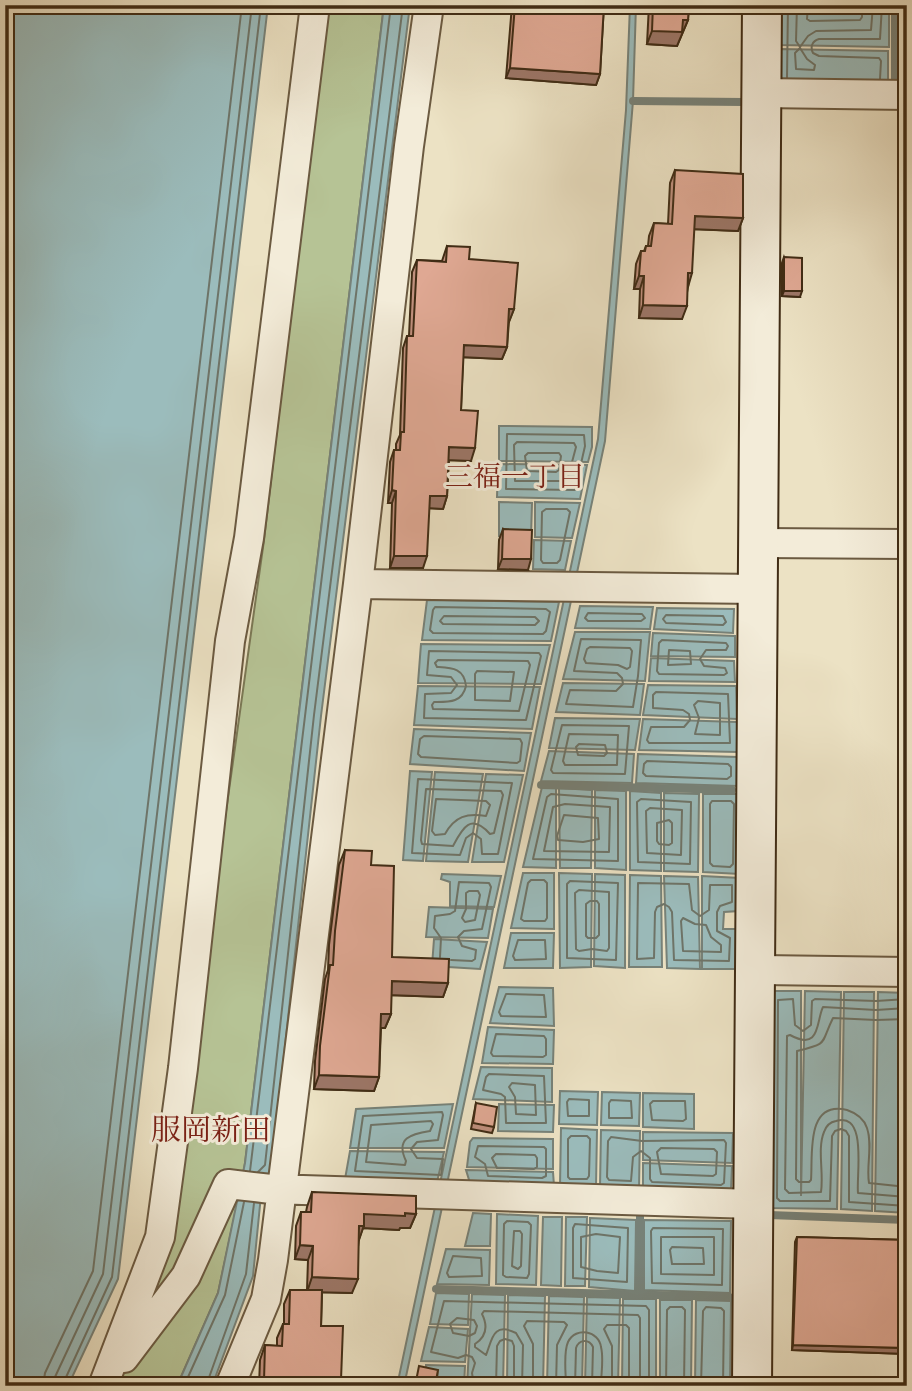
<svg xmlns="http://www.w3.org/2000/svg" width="912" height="1391" font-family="'Sorts Mill Goudy','Noto Serif JP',serif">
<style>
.green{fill:#b6c395;stroke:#7b7855;stroke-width:2}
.water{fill:#9bbcbc;stroke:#778279;stroke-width:2}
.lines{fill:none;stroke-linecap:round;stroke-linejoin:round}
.shore{stroke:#6e7468;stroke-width:2}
.stream{stroke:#778279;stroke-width:8}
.street-casing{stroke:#6b5a41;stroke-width:32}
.secondary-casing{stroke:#402c15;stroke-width:42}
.street{stroke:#f3ecd9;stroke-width:28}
.secondary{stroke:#f3ecd9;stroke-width:38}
.wall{fill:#c0907e;stroke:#402c15;stroke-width:2}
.shaded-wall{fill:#9c7667;stroke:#402c15;stroke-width:2}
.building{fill:#dfa893;stroke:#402c15;stroke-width:2}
.labels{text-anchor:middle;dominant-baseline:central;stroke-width:6;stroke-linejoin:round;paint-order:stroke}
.neighbourhood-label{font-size:28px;fill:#7a1f14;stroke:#f3ecd9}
.quarter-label{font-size:30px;fill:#7a1f14;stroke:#f3ecd9}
</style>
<rect width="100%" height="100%" fill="#ece2c4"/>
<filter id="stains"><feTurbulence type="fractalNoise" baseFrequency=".00286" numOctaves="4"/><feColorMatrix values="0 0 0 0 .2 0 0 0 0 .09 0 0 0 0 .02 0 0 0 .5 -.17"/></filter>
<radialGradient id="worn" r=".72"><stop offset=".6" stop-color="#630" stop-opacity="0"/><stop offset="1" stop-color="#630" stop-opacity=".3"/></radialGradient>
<!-- green -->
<path class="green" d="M327,5H384L245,1163L242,1181L134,1340L182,1158L224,826L264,540Z
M240,1190L218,1293L177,1386H113Z"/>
<!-- water -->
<path class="water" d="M5,5H268L118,1279L68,1386H5Z
M384,5H410L321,716L271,1174L263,1175L253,1276L212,1386H177L218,1293L245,1163Z
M630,5H636L633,101L605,441L404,1386H397L598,439L626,110Z
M780,5H889V9Z
M780,10L889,12V47L780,45Z
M899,11H907V87H898Z
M780,49L888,51V87L779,86Z
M499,426L592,427V447L588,462L499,461Z
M498,464L587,465L580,499L497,497Z
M499,502L532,503L531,537L499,536Z
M535,502L580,503L572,538L535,537Z
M534,540L571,541L565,570L533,569Z
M427,600L559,602L551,641L422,640Z
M580,606L653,607L650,629L575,628Z
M657,608L734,609L733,633L654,629Z
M575,632H650L645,681L563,679Z
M653,633L735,636V657L651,656Z
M421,644L550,645L541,684L418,683Z
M651,658L734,661L735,682L649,681Z
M563,683L644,684L640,715L556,712Z
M648,685L736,686L737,719L643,715Z
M418,686L540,687L532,729L414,725Z
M555,718L640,719L635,750L549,748Z
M643,719L737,722L738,752L639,750Z
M414,729L531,733L524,771L410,764Z
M549,751L634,754L632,783L541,781Z
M638,754L738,757V786L636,783Z
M410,771L432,772L423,861L403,860Z
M435,772L483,774L468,862L426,861Z
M486,774L523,775L504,862H472Z
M542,787H556V868L523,867Z
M559,788L592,790L591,868H560Z
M595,790L626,791V870L595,868Z
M630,791L661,793V871L630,870Z
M664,793L699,794L698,872L664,871Z
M703,794H741L740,874L703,872Z
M523,873H554V929L511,928Z
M559,873L592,874L591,967L560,968Z
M442,874L501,876L494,907L450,906V882L441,879Z
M595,874L625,875V968L594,966Z
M630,875L661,876L662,967H629Z
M664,876L698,877L700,969L667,968Z
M702,876L740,878L739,911L724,912L723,929H738L737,969H702Z
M429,907L493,909L488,938L426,937Z
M511,933H554L553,968H504Z
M434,939L487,942L480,969L432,966Z
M499,987L553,988L554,1026L490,1023Z
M771,991H801V1196L805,991L841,992L837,1209L770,1208Z
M844,992H874L872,1211L841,1209Z
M878,992L907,993V1213L875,1211Z
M488,1027L554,1030L553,1064L482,1063Z
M481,1067L552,1068V1102L473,1099Z
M560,1091L598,1092L597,1125L559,1124Z
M602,1092L640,1093L639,1126L601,1125Z
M643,1093L694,1094V1129L643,1127Z
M453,1104L444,1148H350L356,1109Z
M499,1104L554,1105L553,1132L498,1131Z
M561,1128L597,1130L596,1187L560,1186Z
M601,1130L640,1131L639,1189L600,1187Z
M643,1132L733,1133L732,1163L643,1160Z
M473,1138L553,1139V1169L467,1167L470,1142Z
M350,1151L444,1152L437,1182L345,1179Z
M643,1163L732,1166L731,1189L727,1192L643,1189Z
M466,1170L553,1172L554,1186L470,1183Z
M473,1213L491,1214L490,1246H465Z
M497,1214L538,1216L536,1285L496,1284Z
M543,1217H562L561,1286L541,1285Z
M566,1217H587L585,1286H565Z
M590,1218L636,1220L635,1291L589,1287Z
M644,1220L731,1221L730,1293L644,1290Z
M446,1249L490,1250L489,1285L437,1284Z
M436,1293L469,1294L468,1325L430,1324Z
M472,1294L505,1295L503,1386H467Z
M508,1295L545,1296L543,1386H507Z
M549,1296L584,1297L582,1386H547Z
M587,1297L620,1298L618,1386H585Z
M623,1299H656V1386H622Z
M660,1300H692L691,1386H660Z
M696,1300L731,1301L730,1385L695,1386Z
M429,1327L468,1329L465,1362L421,1361Z
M426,1365L465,1366L464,1386H437L438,1371L426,1370Z"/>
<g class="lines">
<!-- shore -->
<path class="shore" d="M797,5L796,41L800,47L808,36L816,31L871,30L873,5
M808,5L807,19L810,21L860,20L862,17V5
M800,48L807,59L815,65L814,70L796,69L795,53Z
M787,78L788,5
M880,79L881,61L879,58L819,56L813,53C810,47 812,41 819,39H880L882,5
M507,434L584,435L585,446L575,490L506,489Z
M517,442L574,443L576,447L567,481H515L514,445Z
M528,453H559L561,456L559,470L556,472L527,471L525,456Z
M546,509H567L570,512L560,560L557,563H543L541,560L542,512Z
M435,607L546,609L550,612L546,631L543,634L433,633L430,630L433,610Z
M588,613L642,614L645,618L641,621H588L585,618Z
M666,615L723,616L726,622L723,625L666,623L663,619Z
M444,616L535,617L539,621L535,625L443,624L440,621Z
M581,639L641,640L638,676L633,707L566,704L570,690L616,691L623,684L622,678L617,673L574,671Z
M662,640L726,643L728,646L726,650H706L700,659L704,666L725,668L727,673L724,675L659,674L657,671L659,643Z
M590,647L630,648L632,651L630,667L627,669L618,665L586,663L584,659L587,649Z
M669,650L690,651L691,664L668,665Z
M429,651L539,653L541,656L526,720L424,718L425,694L451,693L457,685L451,677L427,675Z
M438,660L528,661L530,665L519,711L433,709L432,705L434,702C449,702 462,703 466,686C464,668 452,668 437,667L435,663Z
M477,671L514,672L510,701L475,700V674Z
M656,692L728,694L730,743H649L647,740L651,727H684L690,720L689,714L683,710L653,708V695Z
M698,701L720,703V735L695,734L699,718L694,705Z
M562,725L629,726L625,774L553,773L551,770Z
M569,734L618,735L617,765H565L563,761Z
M424,736L520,739L522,743L520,761L517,763L421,757L418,754L420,739Z
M579,744L605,745L607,753L604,756L578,755L576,747Z
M647,761L728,764L731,767V776L727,779L646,776L643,773L644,764Z
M418,779L512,783L498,854H482L481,839L473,833L466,838L460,855L412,853Z
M426,789L501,791L503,795L494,833L490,834C470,812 462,829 453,846L422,844L421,840Z
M551,794L618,799V861L533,859L547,797Z
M436,799L486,801L490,805L486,816C467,813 455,816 445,834L435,835L432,831Z
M641,799L691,802L690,864L638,862L637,802Z
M712,801H731L734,804L733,864L730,867L713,866L710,863V804Z
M565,804L610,807L609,852L544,851L553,807Z
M650,808L682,810L681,855L647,853L646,811Z
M564,815L598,818L599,839L583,842L558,840L557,836Z
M669,820L672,823V843L669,845L659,844L657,841V823Z
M531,880H544L547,883V918L545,921H524L521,919L528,883Z
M570,881L618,883L616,960L567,958V884Z
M638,883L689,884L692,910L700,916L709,910L710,885H732V902L720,906L717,912V931L730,938L729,961L674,960L672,912L669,907L664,904L657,907L655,912L654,958L637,959Z
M579,890L609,892V948L607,951L592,949L579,951L576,949L575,893Z
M469,891H478L480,895L475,920L465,922L462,918L466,909V893Z
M590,901H597L599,904V935L596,938H588L586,936V904Z
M683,918L695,924L706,925L711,937L721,945V952L683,951L681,921Z
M518,940H545L546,959L515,960L513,956Z
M440,957L441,938L434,928L435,916L450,914L455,911L459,882L489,883L491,887L482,929L464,931L458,937L462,946L476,950L475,959L472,961L451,960
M506,994L544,995L546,1017L501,1016L499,1012Z
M907,999L876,1001L815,999L812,1001L811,1025L803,1031L795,1025L793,999L778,1000L777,1198L780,1201H830L832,1136L835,1131L841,1129L846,1131L849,1136V1202L907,1206
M907,1008L876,1010L823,1007C816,1021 821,1052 790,1035L787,1036L785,1189L789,1193L821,1192C824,1173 817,1149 824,1132C826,1126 830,1122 836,1121C868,1111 856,1176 858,1193L907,1197
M907,1019L876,1020L833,1018C820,1044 830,1043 797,1051L796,1179L799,1182H809L811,1180C813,1156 805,1100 847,1110C856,1113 864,1119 867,1128C873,1145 866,1166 869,1183L907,1187
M496,1034L544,1036L546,1039V1055L543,1057L493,1056L491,1053Z
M489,1074L544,1076L546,1123H506L505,1097L501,1094L483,1090L486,1077Z
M512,1083L535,1085L536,1115L516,1114L515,1097L509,1087Z
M569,1099L589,1100V1116H568L567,1102Z
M611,1100L631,1101L632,1118H609V1103Z
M653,1101H685L686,1119L683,1121L652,1120L650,1104Z
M442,1112L443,1115L438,1140L417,1142L411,1149L417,1158L443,1159L441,1175L355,1171L363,1116Z
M431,1121L433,1124L430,1131C411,1134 395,1138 406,1161L405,1165L366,1162L371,1125Z
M571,1136H587L590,1139L589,1176L587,1179H570L568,1177V1139Z
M611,1137L642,1141L724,1140L726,1143L724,1183L721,1185L652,1182L650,1179V1158L641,1151L633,1157L631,1181L609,1180L607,1177L608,1141Z
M478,1146L544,1147L546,1149V1176L542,1178L488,1176L485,1164L475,1157Z
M661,1148L714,1149L717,1152L716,1174L713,1176L661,1174L657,1152Z
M496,1154L535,1155L537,1158V1167L534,1169L497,1168L492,1158Z
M250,1171L391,5
M258,1172L265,1165L314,715L403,5
M507,1221L528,1222L531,1225L529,1274L527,1278L506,1277L503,1275L504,1224Z
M575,1224L628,1228L627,1282L573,1278V1228Z
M653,1228L723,1229L722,1285L652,1283L651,1231Z
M514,1231H520L522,1234L521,1266L518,1269L512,1266Z
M596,1234L620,1237L618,1273L597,1271L581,1267V1237Z
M661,1237H714V1275L661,1274Z
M672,1247L703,1248L704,1264H672L670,1250Z
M453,1256L481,1258L482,1276L449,1277L447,1273Z
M457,1318L474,1320L477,1326L475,1333L469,1336L453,1333L450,1324Z
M43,1386L45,1373L93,1271L242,5
M54,1386L55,1377L103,1274L252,5
M62,1386L112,1277L261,5
M184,1386L225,1295L244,1202
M206,1386L246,1274L254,1203
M474,1386L472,1373L475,1363L472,1357L466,1355L458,1358L431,1352L444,1301L646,1306L649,1310V1386
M496,1386L497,1346L500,1341L505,1339L512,1341L514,1346V1386
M522,1386L523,1345L516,1333C492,1321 492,1341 486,1355L475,1347V1344C487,1336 488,1326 482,1314L484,1311L638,1315L640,1318V1386
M533,1386V1344L524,1326L527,1321L564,1322L567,1325L557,1345L556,1386
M566,1386C566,1373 563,1353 568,1342C576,1326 599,1331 601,1347C604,1359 601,1373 601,1386
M575,1386L576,1348C579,1339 589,1339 593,1347L592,1386
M612,1386V1346L604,1329L607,1325H626L629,1328V1386
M666,1386L667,1310L670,1307H682L685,1310L684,1386
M701,1386L703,1311L706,1307L721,1308L724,1311L723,1386"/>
<!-- stream -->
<path class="stream" d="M895,88V5
M633,101L744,102
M541,785L732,790
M769,1215L907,1220
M436,1289L729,1297
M640,1294V1213"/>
<!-- street casing -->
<g class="street-casing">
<path id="street" d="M761,93L907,95
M758,543L907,544
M358,584L757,589
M755,970L907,972
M124,1358L186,1276L228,1184L271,1189L753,1204
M103,1386L160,1237L183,1068L230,641L249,538L315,5
M230,1386L266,1299L273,1260L358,584L409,146L429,5"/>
</g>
<!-- secondary casing -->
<g class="secondary-casing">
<path id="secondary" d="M752,1386L762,5"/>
</g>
<!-- street -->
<use href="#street" class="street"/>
<!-- secondary -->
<use href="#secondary" class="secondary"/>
</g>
<!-- wall -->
<path class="wall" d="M512,5H604L600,74L596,85L506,78Z
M649,5H689L688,20L677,46L647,44Z
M905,113H907V210H901V202H899L902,122Z
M675,170L743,218L738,231L694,229L688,287L682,319L639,318L640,289H634L636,264L641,251H644L646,246H648L649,236L654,223L668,224L670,183Z
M447,246L469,259L514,309L509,321L507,347L502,359L463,357L461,410L471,461L449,460L447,496L443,509L429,508L423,568H390L392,503H388L390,462L394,450H396V444L400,435L403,348L407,336H409L412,272L417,260L442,261Z
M784,257L800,297L782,296V263Z
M904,322L907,387H900L901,331Z
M503,529L528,570L498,569L499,540Z
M345,850L371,865L392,957L448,983L443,997L391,995V1014L385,1028H381L379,1077L374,1091L314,1089L315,1061L325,979L328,970L329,945L339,865Z
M476,1103L494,1127L492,1133L471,1129Z
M312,1192L416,1214L410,1228H400L399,1230L363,1228L359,1239L352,1293L322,1292L321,1326L339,1386H259L260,1360L265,1345L277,1346V1338L283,1324H284V1304L290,1290H307L308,1260L295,1259L296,1226L301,1212H306L307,1207Z
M797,1237L907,1240V1354L792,1350L795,1242Z"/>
<!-- shaded-wall -->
<path class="shaded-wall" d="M683,20H688L677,46L647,44L652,31Z
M510,68L600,74L596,85L506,78Z
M902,193H904L901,202H899Z
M904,201H907V210H901Z
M695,216L743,218L738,231L690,229Z
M688,273H692L688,287Z
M639,276H644L640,289H634Z
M784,291H802L800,297L782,296Z
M643,305L687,306L682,319L639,318Z
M509,309H514L509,322L505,321Z
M464,345L507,347L502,359L459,357Z
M903,378H907V387H900Z
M449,447L475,448L471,461L445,460Z
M392,490L396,491L392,503H388Z
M430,496H447L443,509L426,508Z
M394,556H427L423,568H390Z
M502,559H531L528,570L498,569Z
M392,981L448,983L443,997L387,995Z
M381,1014H391L385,1028H376Z
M319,1075L379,1077L374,1091L314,1089Z
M364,1214L405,1213L416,1214L410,1228H400L399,1230L363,1228L359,1240H354Z
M300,1245L313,1246L308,1260L295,1259Z
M312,1277L358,1279L352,1293L307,1292Z
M793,1345L907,1348V1354L792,1350Z
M334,1380H341L339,1386H332Z
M264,1381L280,1382L279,1386H262Z"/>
<!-- building -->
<path class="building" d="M515,5H604L600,74L510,68Z
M653,5H689L688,20H683L682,32L652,31Z
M905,113H907V201H904V193H902Z
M675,170L743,174V218L695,216L692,273H688L687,306L643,305L644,276H639L641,251H645L646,246H651L654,223L672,224Z
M447,246L470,247L469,259L518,263L514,309H509L507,347L464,345L461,410L478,411L475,448L449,447L447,496H430L427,556H394L396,491L392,490L394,450H400L401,432H404L407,336H413L417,260L446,262Z
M784,257L802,258V291H784Z
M904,322H907V378H903Z
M503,529L532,530L531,559H502Z
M345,850L372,851L371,865L394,866L392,957L449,959L448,983L392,981L391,1014H381L379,1077L319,1075L320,1046L330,965H333L335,931Z
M476,1103L497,1107L494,1127L473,1123Z
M312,1192L416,1196V1214L405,1213V1216L364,1214V1226H359L358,1279L312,1277L313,1246L300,1245L301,1212H311Z
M797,1237L907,1240V1348L793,1345Z
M290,1290H322L321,1326H343L341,1380H334V1386H280V1382L264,1381L265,1345L282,1346L283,1324H289Z
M419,1366L438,1370L435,1386H415Z"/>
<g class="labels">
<!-- neighbourhood labels -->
<g class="neighbourhood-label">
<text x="515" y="479">三福一丁目</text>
</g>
<!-- quarter labels -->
<g class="quarter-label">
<text x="211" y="1132">服岡新田</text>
</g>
</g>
<!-- margin -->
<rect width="912" height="1391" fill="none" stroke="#ece2c4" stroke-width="28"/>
<rect x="7" y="7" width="898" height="1377" fill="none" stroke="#402c15" stroke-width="3.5"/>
<rect x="14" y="14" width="884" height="1363" fill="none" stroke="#402c15" stroke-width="2"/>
<rect width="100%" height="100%" filter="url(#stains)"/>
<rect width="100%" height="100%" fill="url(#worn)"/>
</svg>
